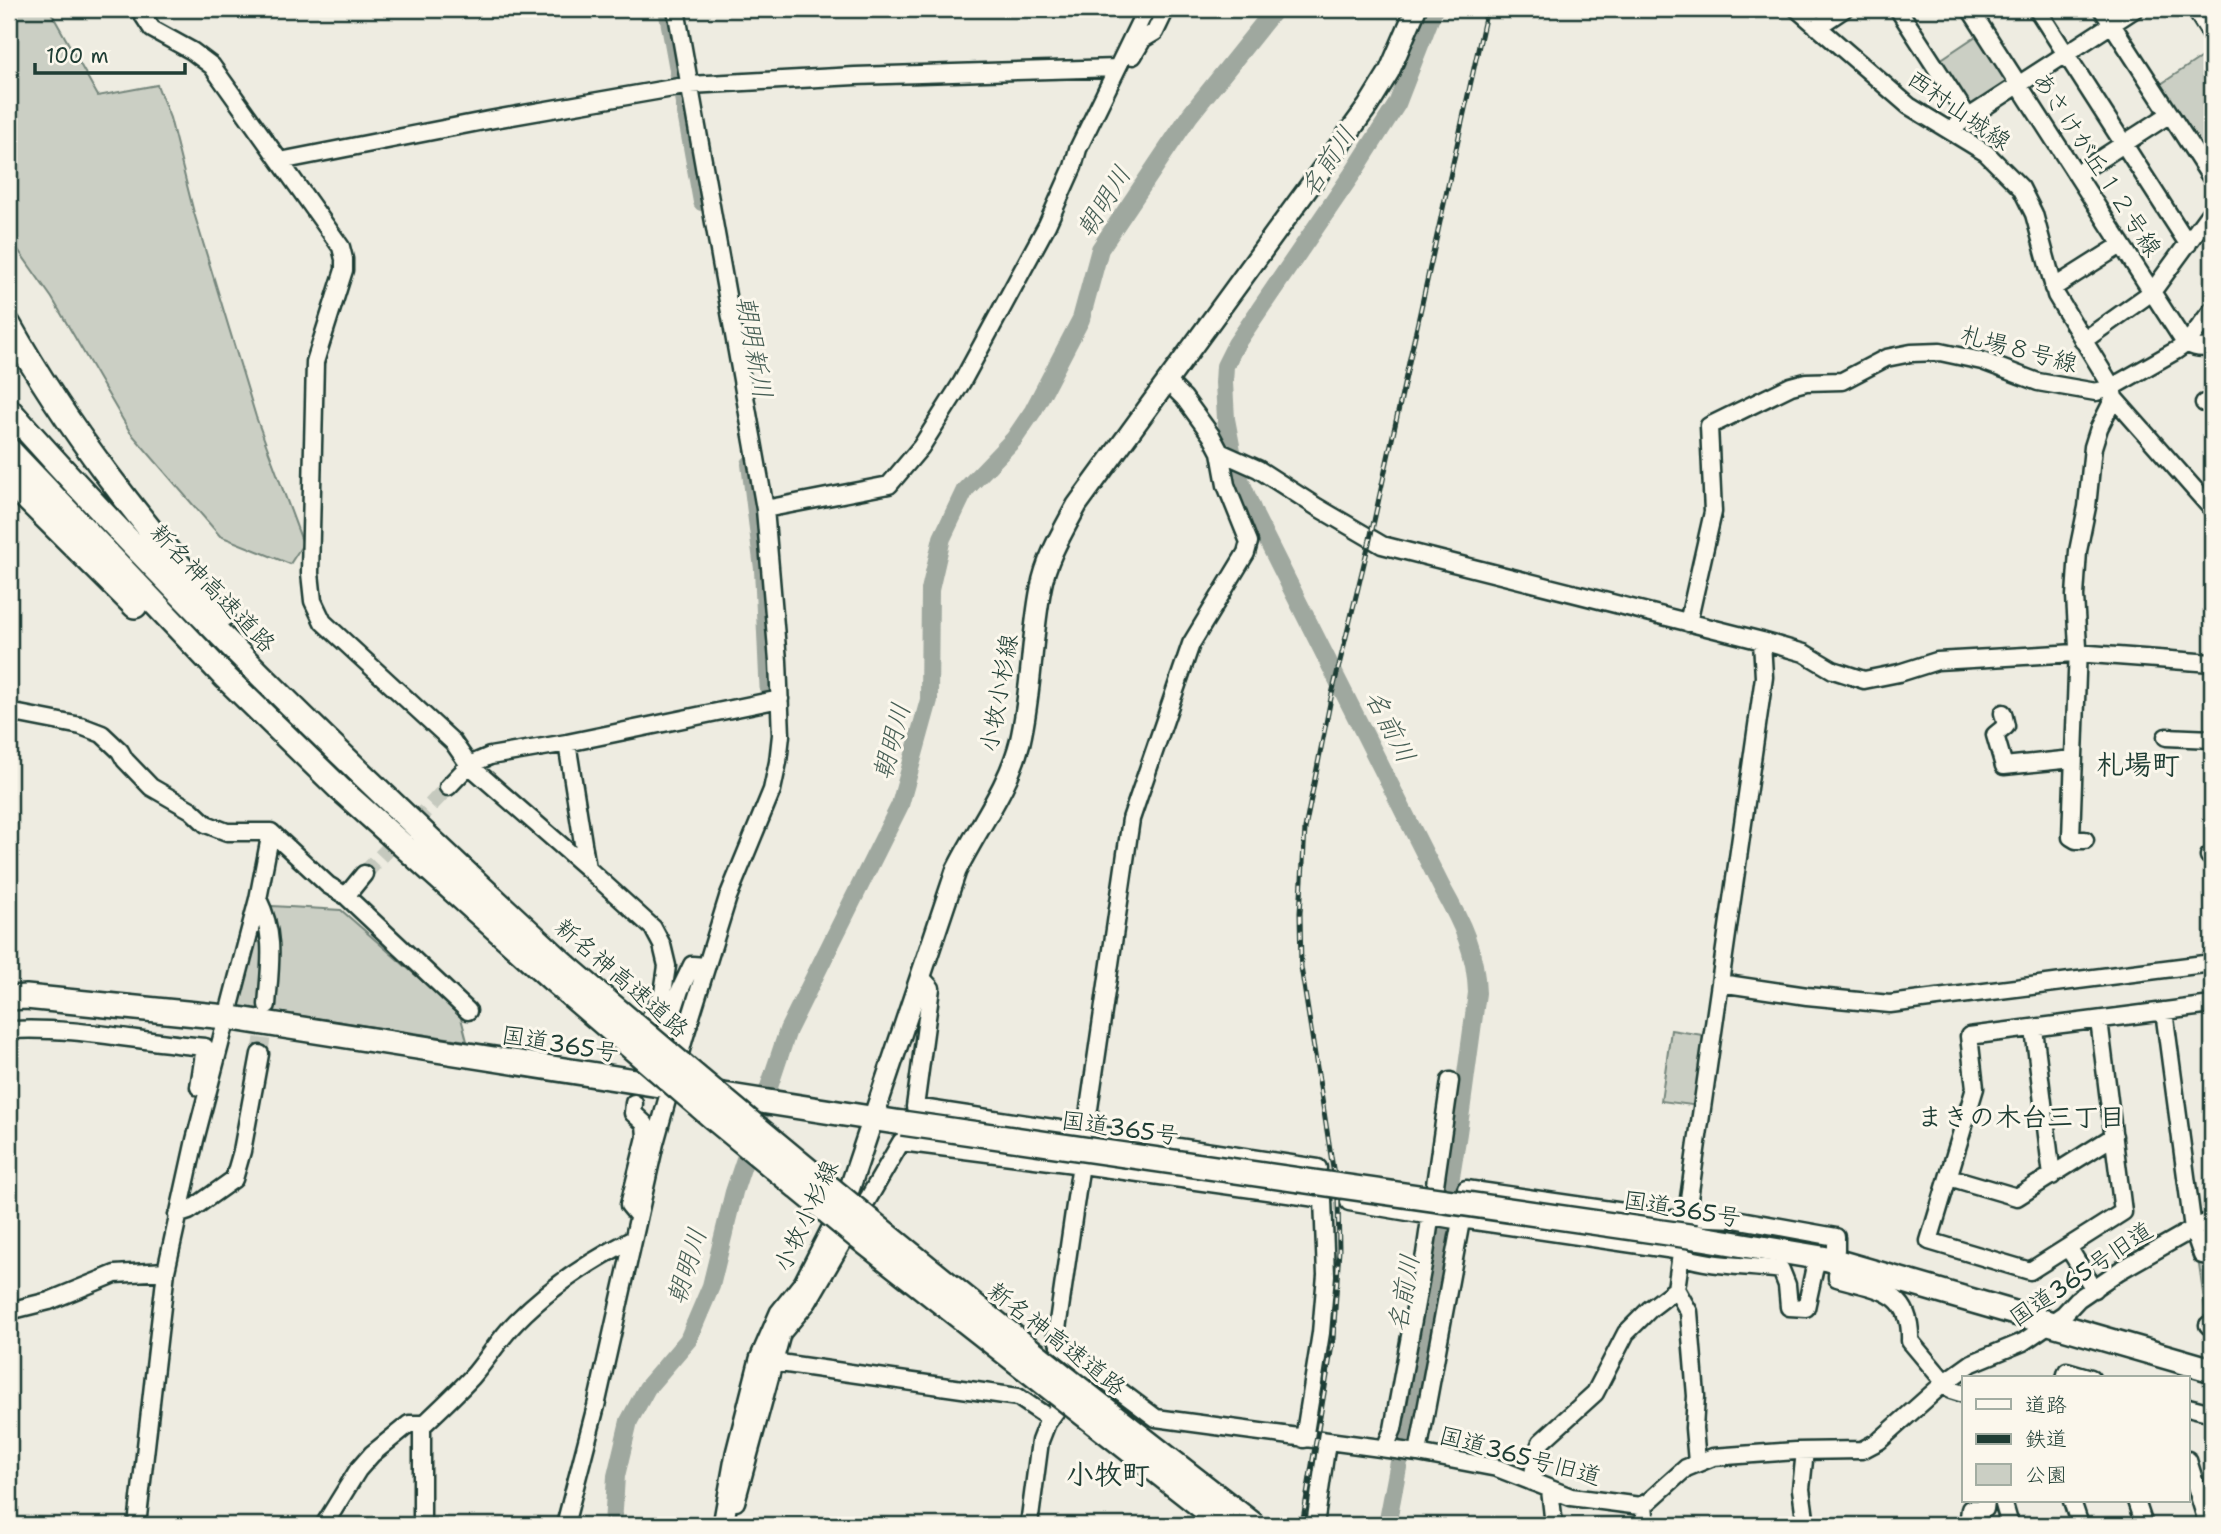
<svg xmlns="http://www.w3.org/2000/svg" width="2221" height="1534" font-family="'Shantell Sans','Klee One',sans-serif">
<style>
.green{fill:#cbcfc4;stroke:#75867c;stroke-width:2}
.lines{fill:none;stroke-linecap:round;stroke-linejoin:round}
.river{stroke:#9fa89f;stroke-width:18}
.minor-tunnel{stroke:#c5c9be;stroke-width:16;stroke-dasharray:16 8;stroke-linecap:butt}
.minor-casing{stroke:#1f3d34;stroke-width:21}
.major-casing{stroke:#1f3d34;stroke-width:24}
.highway-casing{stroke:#1f3d34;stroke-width:28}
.minor{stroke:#fbf7ec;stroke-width:16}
.major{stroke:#fbf7ec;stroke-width:19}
.highway{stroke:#fbf7ec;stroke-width:23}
.rail-casing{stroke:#1f3d34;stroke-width:5}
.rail{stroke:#fbf7ec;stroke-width:2.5;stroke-dasharray:8;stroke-linecap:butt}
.highway-bridge-casing{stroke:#1f3d34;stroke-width:28;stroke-linecap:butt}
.highway-bridge{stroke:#fbf7ec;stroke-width:23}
.labels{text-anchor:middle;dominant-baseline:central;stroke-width:6;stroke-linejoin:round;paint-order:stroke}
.street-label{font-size:24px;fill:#1f3d34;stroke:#fbf7ec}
.water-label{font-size:26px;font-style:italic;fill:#455d54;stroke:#fbf7ec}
.neighbourhood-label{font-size:26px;font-weight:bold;fill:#1f3d34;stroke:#fbf7ec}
.quarter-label{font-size:28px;font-weight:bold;fill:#1f3d34;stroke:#fbf7ec}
</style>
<rect width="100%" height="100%" fill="#eeece1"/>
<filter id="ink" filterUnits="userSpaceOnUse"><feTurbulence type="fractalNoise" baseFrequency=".0143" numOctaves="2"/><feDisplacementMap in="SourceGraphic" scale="14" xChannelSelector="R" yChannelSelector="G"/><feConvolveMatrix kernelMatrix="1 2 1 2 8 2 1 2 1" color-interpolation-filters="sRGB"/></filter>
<g filter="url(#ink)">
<!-- green -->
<path class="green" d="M9,9H49L98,96L157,85L170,118L194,213L256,417L303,544L290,564L220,536L130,432L52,298L9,237Z
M1979,34L2009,82L1971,110L1937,62Z
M2212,50V171L2158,86Z
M272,906L341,910L460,1014L467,1041L235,1006L250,934Z
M1671,1030L1709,1036L1699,1106L1661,1101Z
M2198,1258L2212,1260V1322L2207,1321Z"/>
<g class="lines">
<!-- river -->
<path class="river" d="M667,9L702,202
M750,464L763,569L769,697
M613,1525L616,1476L629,1421L647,1388L688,1340L711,1286L734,1192L788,1030L900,805L929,700L930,590L942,538L965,490L1014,439L1033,411L1081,319L1100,249L1190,115L1275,9
M1387,1525L1438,1258L1458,1133L1477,993C1476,952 1462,923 1442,888L1255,516L1235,467L1226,419L1224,383L1225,366L1236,344L1355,170L1397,104L1434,9"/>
<!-- minor-tunnel -->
<path class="minor-tunnel" d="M364,874L448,787
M260,1054L266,1015"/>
<!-- minor casing -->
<g class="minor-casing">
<path id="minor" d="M139,9L152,29L192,51L212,66L341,247L344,259V270L315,362L310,573L313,601L323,622L453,742L469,765L587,868
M1797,9L1909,106L1986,153L2021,188L2034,214L2056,295L2112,387L2114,398L2212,509
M1898,9L1968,117
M1970,9L2181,337C2190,348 2199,349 2212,347
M2037,9L2188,244
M2102,9L2212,179
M2195,9L2212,36
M1817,27L1844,9
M1133,56L1143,39L1155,32L1166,9
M1949,130L2135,9
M280,161L489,120L690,85L855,76L1117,68
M2077,174L2170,114
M2053,288L2121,245
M2083,341L2152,292L2212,210
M1167,381L1184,398L1211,435L1220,452L1258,469L1317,507L1382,545L1762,641L1804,653L1833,670L1864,680L1899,673L1937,661L2076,653L2212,663
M2204,403L2212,402
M765,509L889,485L921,447L962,382L1047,225L1073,167L1078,149L1146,9
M1688,623L1713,512L1709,426L1791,386L1806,382L1842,381L1886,358L1911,353L1940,352L1982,361L2038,382L2096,392L2112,387L2177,350L2187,343L2212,310
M9,712L81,726L102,734L120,751L125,760L151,787L191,810L206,824L227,832H271L328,885L346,896L468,1011
M2003,713L2006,726L1995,735L2004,766L2073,759
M2166,737L2212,739
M567,743L587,868L653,928L662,945L667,966L663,993L647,1024L644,1040
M448,787L469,765L490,756L567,743L780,699
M2085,840H2076L2071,837L2078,647L2075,596L2078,551L2087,507L2093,447L2099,428L2114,398
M2209,856L2212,857
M346,896L364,874
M258,899C276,935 270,965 267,1005
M920,976L931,988L915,1107L1318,1168
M1720,983L1807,996L1890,1004L2212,963
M2164,1011L2193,1229L2202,1255L2212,1257
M2099,1020L2123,1212L2030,1271L1929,1241L1975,1088L1969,1036L2212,1005
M2034,1029L2052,1176
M9,1030C74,1026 140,1042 205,1047L199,1087
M659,1054L680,990L692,965L706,966
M634,1103L633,1113L645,1124L646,1137L629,1205L638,1216
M1949,1177L2017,1197L2114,1136
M1349,1202L1461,1221V1219L1681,1251
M1462,1213L1466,1189L1686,1221
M177,1215L189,1211L234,1179L242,1151L260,1054
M1687,1217L1735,1219L1836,1237V1250
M2068,1247L2094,1289
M1681,1256C1713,1267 1747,1265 1781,1270L1787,1285L1789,1307L1806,1308L1817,1257
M1837,1275V1278C1878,1290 1912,1290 1910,1341L1951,1390L1964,1394
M9,1311L49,1301L115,1274L166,1271
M2208,1325L2212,1326
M773,1362L1018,1397L1049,1418
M1088,1367L1059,1344L1056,1336L1131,819L1191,644L1246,553L1249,542L1226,485L1220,452
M2065,1378L2067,1371L2091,1378
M2188,1407L2212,1413
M1385,1448L1393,1429L1425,1254L1450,1081
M1805,1451L1801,1489L1806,1525
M1418,1453L1461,1221
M2188,1460L2208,1525
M1697,1462L1694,1428L1696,1396L1689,1312L1676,1289L1764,677L1762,641
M1532,1482L1536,1455L1541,1442L1595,1393L1626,1333L1650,1309L1676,1289
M1550,1490L1554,1525
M2003,1501L2010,1525
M2072,1501L2080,1525
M2136,1501L2144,1525
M736,1502L782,1333L808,1302L901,1142L1082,1165L1323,1199L1326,1275L1321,1333L1304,1439
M1644,1505L1646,1525
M137,1525L166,1271L195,1140L258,899L271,832
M324,1525L358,1470L372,1454L409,1424H424
M422,1525V1426C439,1410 456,1394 472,1377C487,1360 499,1339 516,1322C549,1288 590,1261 633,1239
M565,1525L596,1406L655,1143L684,1039L728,897L772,790L778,762L781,735L778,661L765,509L676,9
M1029,1525L1040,1441L1047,1423L1088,1367L1156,1418L1418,1453L1497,1468L1571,1497L1640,1506L1648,1502L1686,1468L1713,1457L1796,1451L1862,1450L1879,1441L1944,1383L1972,1363L2023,1342L2064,1314L2078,1299L2119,1271L2193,1229L2212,1220
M1315,1525L1327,1442
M1968,1525L1970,1509H1985L1986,1501"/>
</g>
<!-- major casing -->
<g class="major-casing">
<path id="major" d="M723,1525L736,1453L760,1359L780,1313L804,1283L844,1205L956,871C977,828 1008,789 1020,742C1032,691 1031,639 1041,588C1046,559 1063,531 1077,505L1368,106L1389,72L1416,9"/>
</g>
<!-- highway casing -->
<g class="highway-casing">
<path id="highway" d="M9,325C68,430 143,525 222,615
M9,410C183,606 373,788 566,966
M9,450L226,678L339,788L552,979
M9,481L135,606
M9,998L26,997L226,1017L902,1123
M1696,1237L1828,1259L2212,1370"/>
</g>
<!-- minor -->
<use href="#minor" class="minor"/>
<!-- major -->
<use href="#major" class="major"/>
<!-- highway -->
<use href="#highway" class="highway"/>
<!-- rail casing -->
<g class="rail-casing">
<path id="rail" d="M1302,1525L1333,1339L1339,1250L1338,1200L1301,967L1300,913L1305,829L1331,698L1370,539L1487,9"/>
</g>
<!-- rail -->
<use href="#rail" class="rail"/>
<!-- highway-bridge casing -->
<g class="highway-bridge-casing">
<path id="highway-bridge" d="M566,966C790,1159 1020,1345 1254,1525
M552,979L711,1116L858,1237L1225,1525
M902,1123L1696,1237"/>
</g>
<!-- highway-bridge -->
<use href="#highway-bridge" class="highway-bridge"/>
</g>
</g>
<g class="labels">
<!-- street labels -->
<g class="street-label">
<text transform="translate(1959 110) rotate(35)">西村山城線</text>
<text transform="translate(2097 164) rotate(57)">あさけが丘１２号線</text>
<text transform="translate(2019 349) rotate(15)">札場８号線</text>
<text transform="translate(213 588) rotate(46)">新名神高速道路</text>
<text transform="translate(999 693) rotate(-80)">小牧小杉線</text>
<text transform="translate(622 978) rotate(41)">新名神高速道路</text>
<text transform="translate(560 1044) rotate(9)">国道365号</text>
<text transform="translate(1120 1128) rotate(8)">国道365号</text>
<text transform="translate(1682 1209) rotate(9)">国道365号</text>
<text transform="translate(806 1216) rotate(-65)">小牧小杉線</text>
<text transform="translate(2081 1274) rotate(-34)">国道365号旧道</text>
<text transform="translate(1057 1339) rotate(38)">新名神高速道路</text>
<text transform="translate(1520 1456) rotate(15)">国道365号旧道</text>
</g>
<!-- water labels -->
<g class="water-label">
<text transform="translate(1327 161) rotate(-56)">名前川</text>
<text transform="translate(1103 201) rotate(-58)">朝明川</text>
<text transform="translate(755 347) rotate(80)">朝明新川</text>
<text transform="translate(1391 726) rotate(63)">名前川</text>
<text transform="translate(891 741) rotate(-75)">朝明川</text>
<text transform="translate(686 1266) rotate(-73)">朝明川</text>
<text transform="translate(1403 1293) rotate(-80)">名前川</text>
</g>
<!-- neighbourhood labels -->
<g class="neighbourhood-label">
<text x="2021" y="1116">まきの木台三丁目</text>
</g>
<!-- quarter labels -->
<g class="quarter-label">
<text x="2138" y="764">札場町</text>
<text x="1108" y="1474">小牧町</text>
</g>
</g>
<!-- margin -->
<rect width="2221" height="1534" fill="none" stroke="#fbf7ec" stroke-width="35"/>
<rect x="18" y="18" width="2186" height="1499" fill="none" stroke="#1f3d34" stroke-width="2.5" filter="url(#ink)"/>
<!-- legend -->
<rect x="1962" y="1376" width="228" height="126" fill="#fbf7ec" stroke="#a3ada2" stroke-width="2"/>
<rect x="1976" y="1399" width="35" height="10" fill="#fbf7ec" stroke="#a3ada2" stroke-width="2"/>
<text x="2025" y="1412" font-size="21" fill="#1f3d34">道路</text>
<rect x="1976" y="1434" width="35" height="10" fill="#1f3d34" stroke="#a3ada2" stroke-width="2"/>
<text x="2025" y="1446" font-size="21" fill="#1f3d34">鉄道</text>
<rect x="1976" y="1464" width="35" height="21" fill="#cbcfc4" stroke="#a3ada2" stroke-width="2"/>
<text x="2025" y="1482" font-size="21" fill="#1f3d34">公園</text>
<!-- scale -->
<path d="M35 63v10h150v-10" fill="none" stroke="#1f3d34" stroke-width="3.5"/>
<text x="46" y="63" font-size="21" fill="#1f3d34" stroke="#fbf7ec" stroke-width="5" paint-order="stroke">100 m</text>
</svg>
